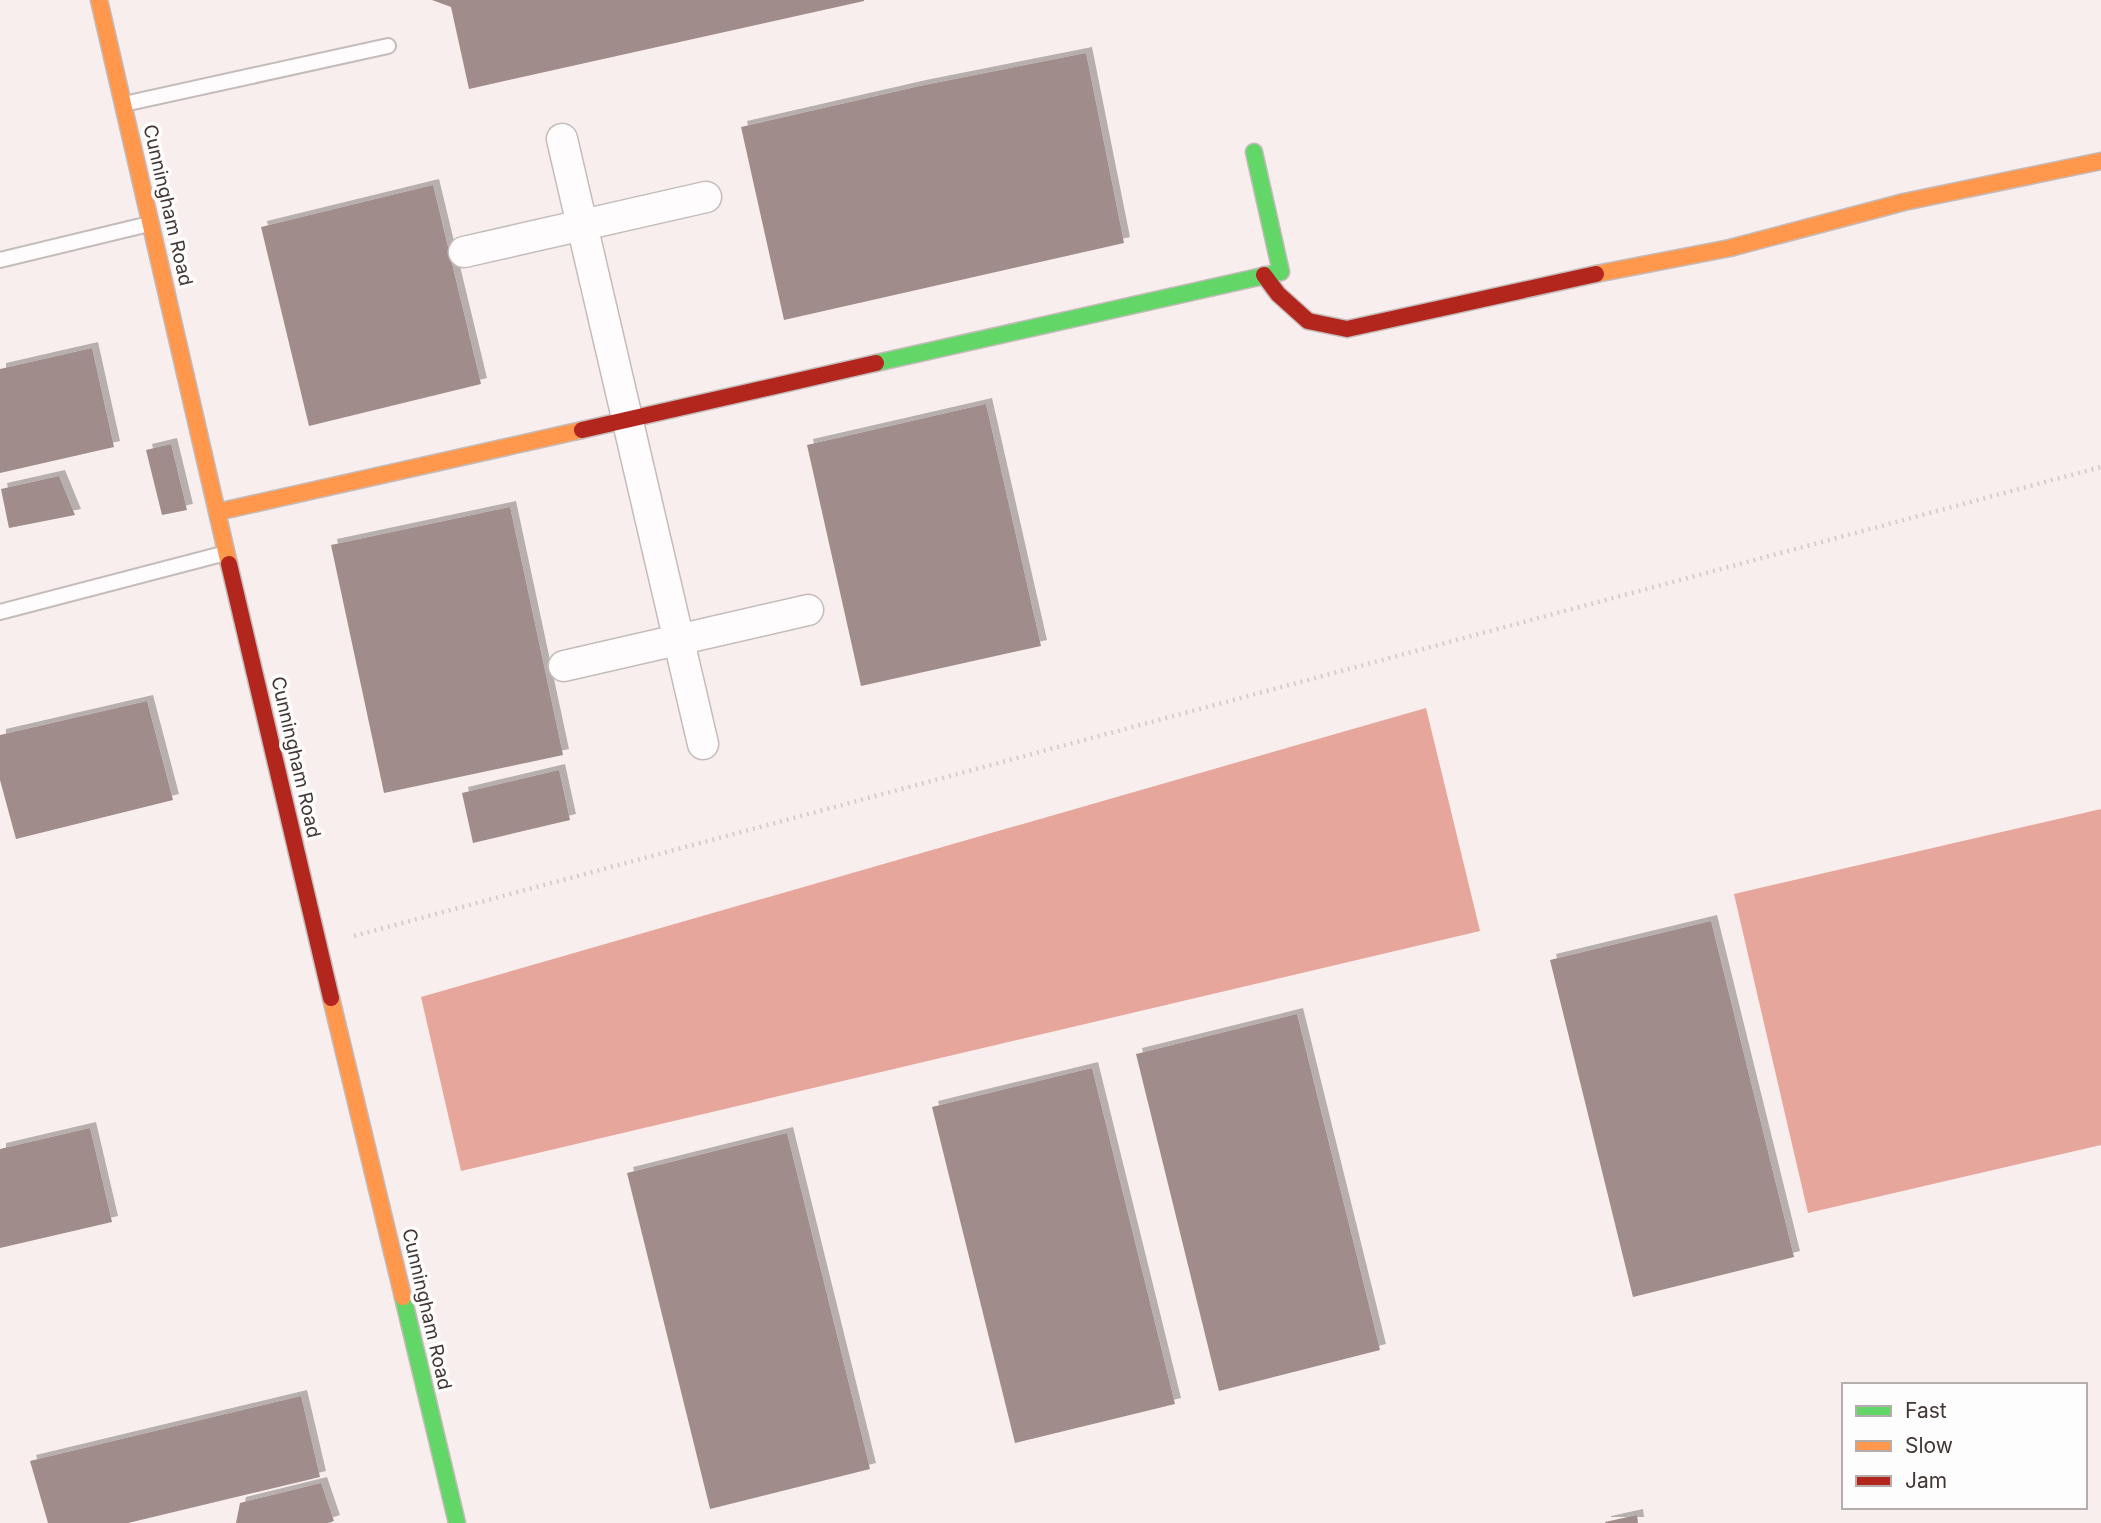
<svg xmlns="http://www.w3.org/2000/svg" width="2101" height="1523" font-family="Inter,sans-serif">
<style>
.water{fill:#e7a69c}
.building{fill:#a08c8a;filter:url(#shadow)}
.lines{fill:none;stroke-linecap:round;stroke-linejoin:round}
.lane-casing{stroke:#c5bbba;stroke-width:18}
.street-casing{stroke:#c5bbba;stroke-width:33}
.fast-casing{stroke:#c5bbba;stroke-width:19}
.slow-casing{stroke:#c5bbba;stroke-width:19}
.jam-casing{stroke:#c5bbba;stroke-width:19}
.path{stroke:#d3cfce;stroke-width:4.5;stroke-dasharray:2 5;stroke-linecap:butt}
.lane{stroke:#fefcfc;stroke-width:14}
.street{stroke:#fefcfc;stroke-width:30}
.fast{stroke:#63d668;stroke-width:16}
.slow{stroke:#ff974d;stroke-width:16}
.jam{stroke:#b3261e;stroke-width:16}
.labels{text-anchor:middle;dominant-baseline:central;stroke-width:7;stroke-linejoin:round;paint-order:stroke}
.street-label{font-size:19px;fill:#433735;stroke:#fdfdfd}
</style>
<defs>
<filter id="shadow"><feDropShadow dx="6" dy="-6" stdDeviation="0" flood-color="#0004"/></filter>
</defs>
<rect width="100%" height="100%" fill="#f8eeed"/>
<!-- water -->
<path class="water" d="M1426,708L1480,931L461,1171L421,997Z
M2101,809V1145L1808,1213L1734,894Z"/>
<!-- building -->
<path class="building" d="M432,0H864V1L469,89L451,7Z
M1086,53L1124,243L784,320L741,127L920,86Z
M433,185L481,384L309,426L261,227Z
M92,348L114,447L0,473V369Z
M986,404L1041,646L861,686L807,445Z
M171,444L187,510L162,515L146,450Z
M59,476L75,515L9,528L1,489Z
M510,507L563,755L384,793L331,545Z
M147,701L173,800L16,839L0,780V735Z
M559,770L570,820L473,843L462,793Z
M1711,921L1794,1257L1633,1297L1550,960Z
M1297,1014L1380,1350L1219,1391L1136,1054Z
M1092,1068L1175,1404L1015,1443L932,1107Z
M90,1128L112,1222L0,1248V1149Z
M787,1133L870,1469L710,1509L627,1173Z
M301,1396L320,1477L128,1523H48L30,1461Z
M321,1483L334,1521L328,1523H236L240,1503Z
M1637,1515L1638,1523H1605V1522Z"/>
<g class="lines">
<!-- lane casing -->
<g class="lane-casing">
<path id="lane" d="M124,104L388,46
M0,260L149,224
M0,612L226,553"/>
</g>
<!-- street casing -->
<g class="street-casing">
<path id="street" d="M562,139L703,744
M464,252L706,197
M564,666L808,610"/>
</g>
<!-- fast casing -->
<g class="fast-casing">
<path id="fast" d="M876,363L1281,272L1254,152
M403,1297L457,1523"/>
</g>
<!-- slow casing -->
<g class="slow-casing">
<path id="slow" d="M99,0L229,564
M1596,274L1730,248L1904,202L2101,161
M217,512L582,430
M331,998L403,1297"/>
</g>
<!-- jam casing -->
<g class="jam-casing">
<path id="jam" d="M1264,275L1278,294L1308,321L1347,329L1596,274
M582,430L876,363
M229,564L331,998"/>
</g>
<!-- path -->
<path class="path" d="M354,936L2101,467"/>
<!-- lane -->
<use href="#lane" class="lane"/>
<!-- street -->
<use href="#street" class="street"/>
<!-- fast -->
<use href="#fast" class="fast"/>
<!-- slow -->
<use href="#slow" class="slow"/>
<!-- jam -->
<use href="#jam" class="jam"/>
</g>
<g class="labels">
<!-- street labels -->
<g class="street-label">
<text transform="translate(168 205) rotate(77)">Cunningham Road</text>
<text transform="translate(296 757) rotate(77)">Cunningham Road</text>
<text transform="translate(427 1309) rotate(77)">Cunningham Road</text>
</g>
</g>
<!-- legend -->
<rect x="1842" y="1383" width="245" height="126" fill="#fdfdfd" stroke="#b3aead" stroke-width="2"/>
<rect x="1856" y="1406" width="35" height="10" fill="#63d668" stroke="#b3aead" stroke-width="2"/>
<text x="1905" y="1418" font-size="21" fill="#433735">Fast</text>
<rect x="1856" y="1441" width="35" height="10" fill="#ff974d" stroke="#b3aead" stroke-width="2"/>
<text x="1905" y="1453" font-size="21" fill="#433735">Slow</text>
<rect x="1856" y="1476" width="35" height="10" fill="#b3261e" stroke="#b3aead" stroke-width="2"/>
<text x="1905" y="1488" font-size="21" fill="#433735">Jam</text>
</svg>
